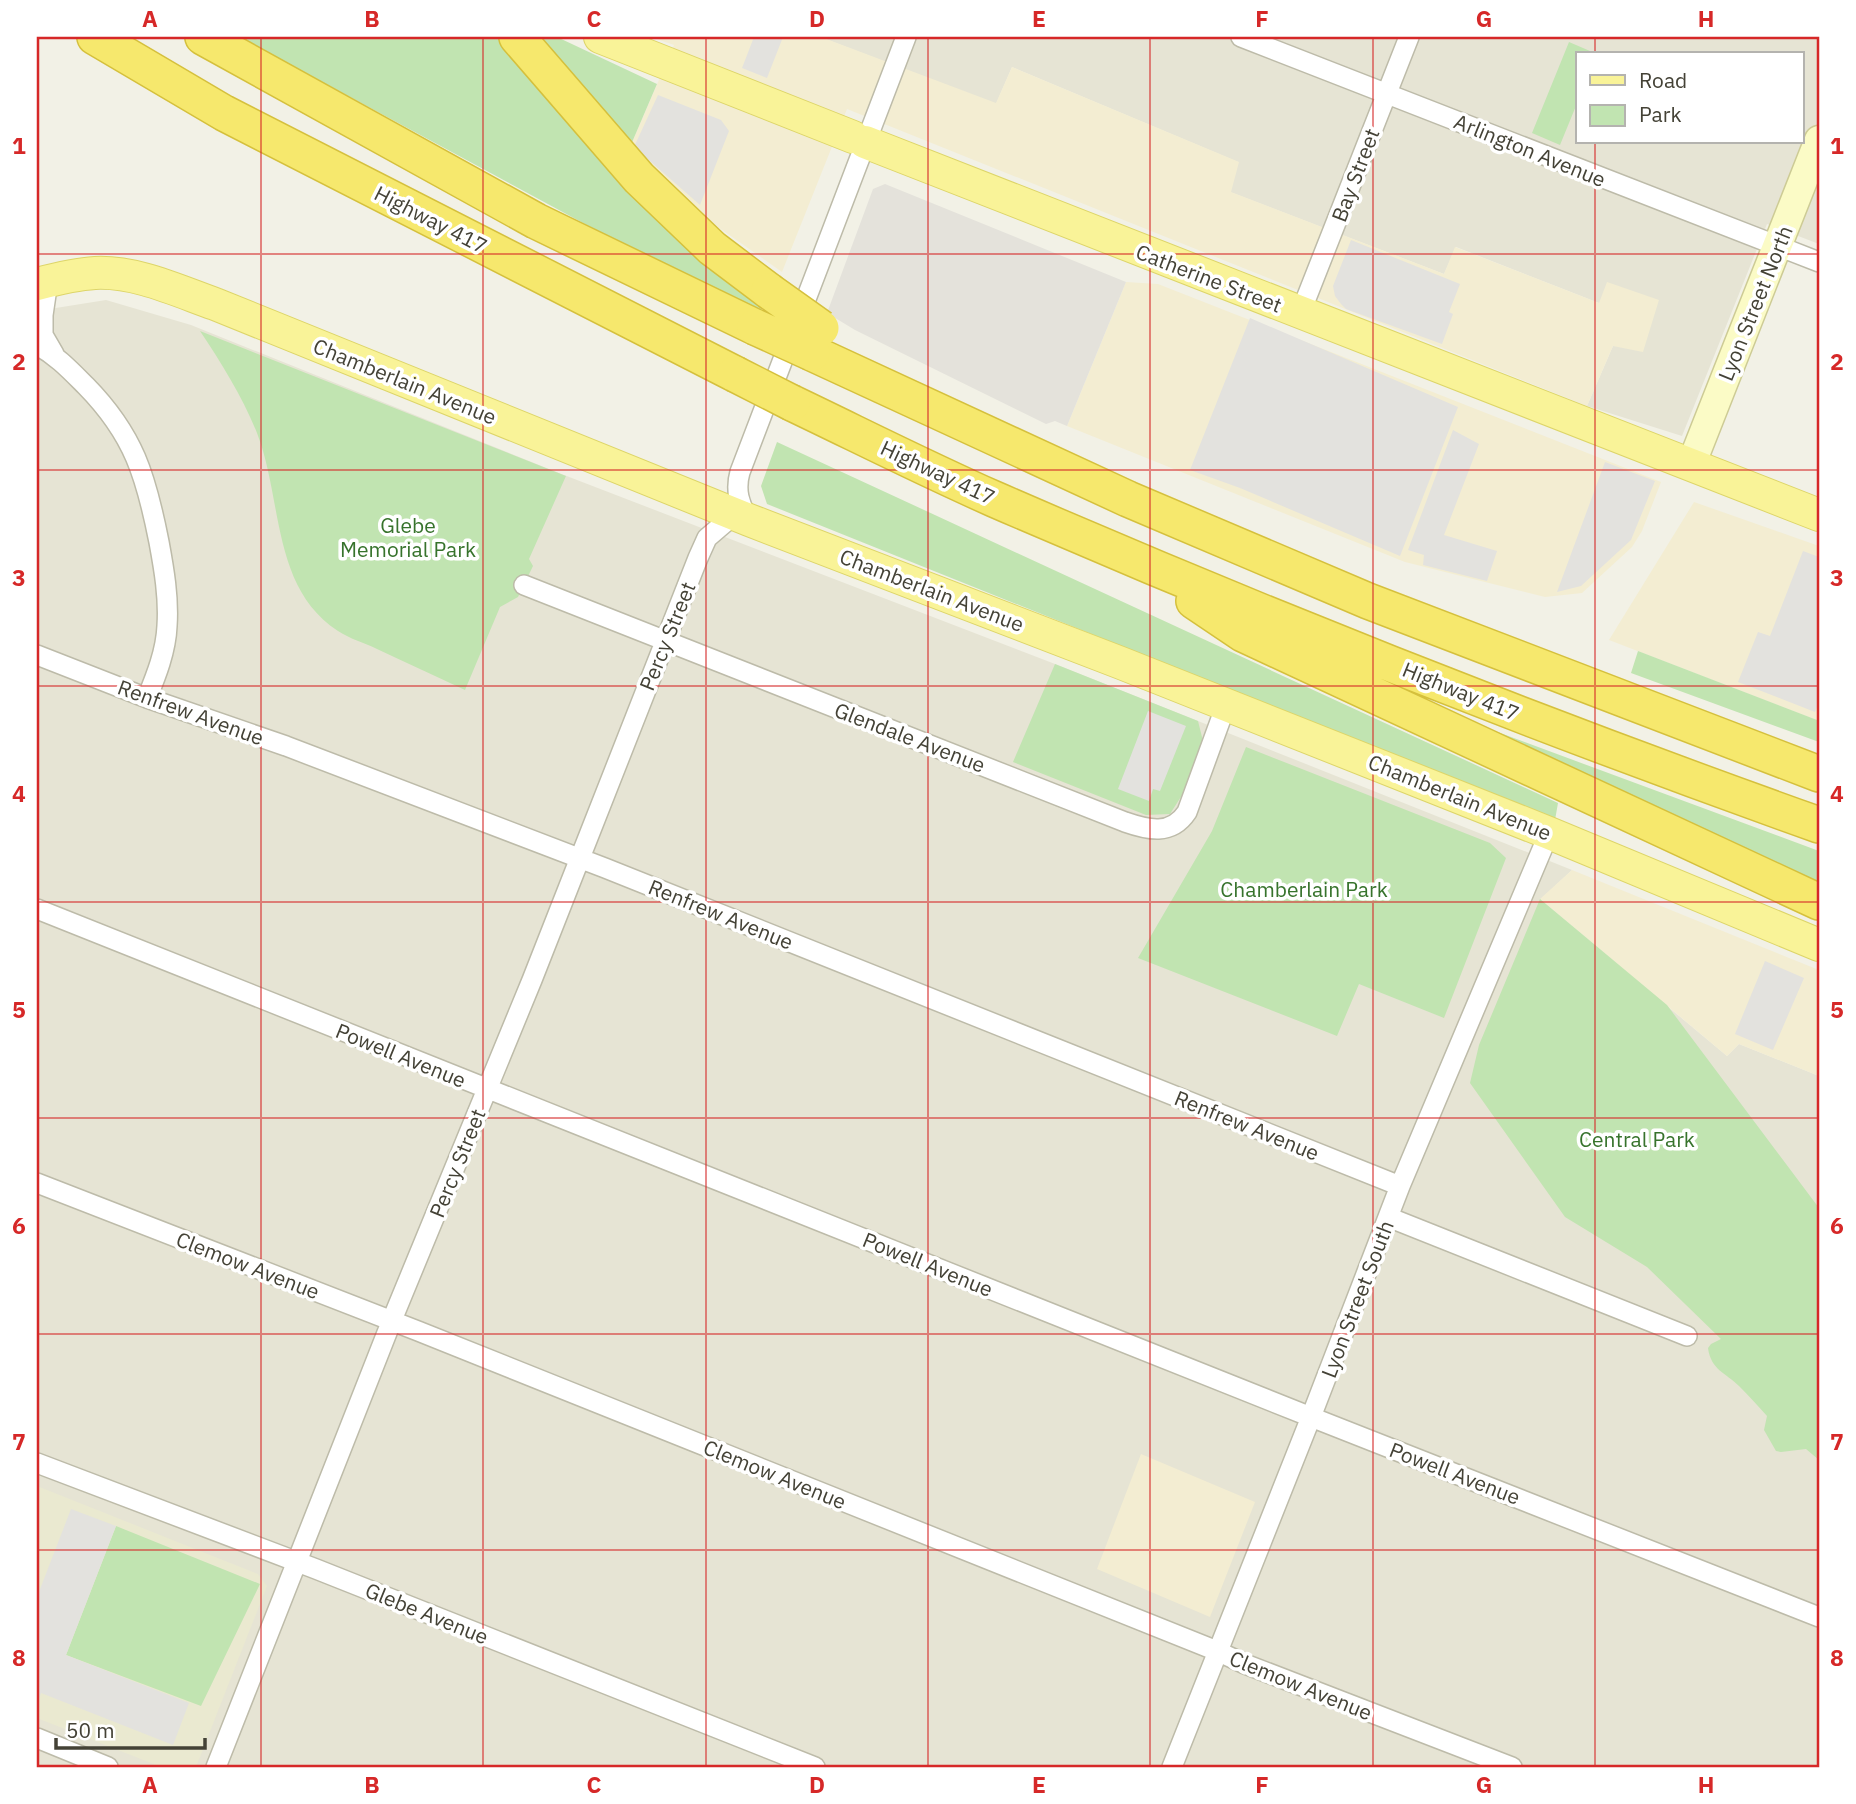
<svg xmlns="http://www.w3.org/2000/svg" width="1856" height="1804" font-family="'IBM Plex Sans',sans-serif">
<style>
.residential{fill:#e6e4d4;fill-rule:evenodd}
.commercial{fill:#f3edd2}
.industrial{fill:#e4e2db}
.education{fill:#eae9d0}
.green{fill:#c1e4b1}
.parking{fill:#e3e2de}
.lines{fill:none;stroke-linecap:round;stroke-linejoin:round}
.street-casing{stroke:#bdbba9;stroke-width:22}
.secondary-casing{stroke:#cdcb95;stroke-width:31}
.primary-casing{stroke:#ddd569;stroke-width:34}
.highway-casing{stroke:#d5c03d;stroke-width:38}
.street{stroke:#fff;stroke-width:19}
.secondary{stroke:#fbfbc6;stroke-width:28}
.primary{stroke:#f9f398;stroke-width:32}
.highway{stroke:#f6e86d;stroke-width:35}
.highway-bridge-casing{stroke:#d5c03d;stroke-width:38;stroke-linecap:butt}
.highway-bridge{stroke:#f6e86d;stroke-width:35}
.grid{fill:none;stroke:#d62828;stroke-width:2;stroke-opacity:0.55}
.labels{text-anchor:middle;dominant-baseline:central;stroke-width:7;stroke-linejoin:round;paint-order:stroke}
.street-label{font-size:21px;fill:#444236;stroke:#fff}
.park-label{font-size:21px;fill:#37732c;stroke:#fff}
.neatline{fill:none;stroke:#d62828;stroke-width:2.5}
.grid-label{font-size:23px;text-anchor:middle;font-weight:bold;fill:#d62828}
</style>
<rect width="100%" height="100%" fill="#f2f1e6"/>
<!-- residential -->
<path class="residential" d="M820,37H1819V244L1767,224L1682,436L1587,406L1613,346L1599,303L1456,247L1444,274L1230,192L1238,162L1012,67L996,104ZM1578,54H1802V142H1578Z
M106,300L191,325L564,475L1055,664L1572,870L1540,900L1727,1056L1739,1044L1819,1076V1767H37V311Z"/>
<!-- commercial -->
<path class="commercial" d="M651,37H821L996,103L1012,67L1239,162L1231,192L1444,274L1455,247L1599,303L1607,282L1659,300L1643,352L1613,346L1587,406L847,109L782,272L718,227L630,147L674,45Z
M1126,282L1158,284L1661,482L1642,531L1632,547L1582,593L1545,597L1405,562L1067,426Z
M1694,502L1819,546V721L1609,640Z
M1572,870L1819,970V1076L1739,1044L1727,1056L1540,899Z
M1141,1454L1255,1502L1210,1617L1097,1569Z"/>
<!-- industrial -->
<path class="industrial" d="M885,184L1126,282L1067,426L1055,421L1046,424L855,330L827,313L873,189Z"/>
<!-- education -->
<path class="education" d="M37,1486L258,1574L267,1586L196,1767H161L37,1718Z"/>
<!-- green -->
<path class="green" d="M239,37H510L766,297L757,317Z
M526,37H557L657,84L630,147Z
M1569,42L1597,54H1578V101L1560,145L1532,133Z
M200,331L566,476L529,559L533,566L518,597L500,607L465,690C436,676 406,663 377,649C365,643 350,639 338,631C271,587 283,500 257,433C242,396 222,364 200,331Z
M777,442L1558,803L1555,820L767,504L761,486Z
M1638,651L1817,720L1819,721V742L1631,673Z
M1055,664L1198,721L1203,741L1184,792L1170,814L1146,815L1013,762Z
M1484,727L1819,851V886Z
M1246,747L1490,843L1506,858L1444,1018L1359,984L1337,1036L1138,958L1212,831Z
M1540,899L1667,1005L1819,1208V1460L1806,1449L1781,1452L1776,1451L1764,1430L1767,1416C1758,1406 1749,1396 1739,1386C1726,1373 1711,1370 1708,1348L1711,1344L1721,1339L1647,1267L1565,1217L1470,1083L1479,1045Z
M116,1526L260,1584L201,1706L66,1655Z"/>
<!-- parking -->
<path class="parking" d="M754,37H783L767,78L742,68Z
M658,95L721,120L729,131L700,205L634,147Z
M1351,240L1460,284L1449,312L1453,314L1442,344L1346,309L1341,304L1335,296L1333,286Z
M1250,318L1458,407L1400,556L1240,488L1190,470Z
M1453,430L1479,444L1444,535L1497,551L1487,581L1423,565L1424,555L1408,550Z
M1605,462L1655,481L1631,540L1581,586L1557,592Z
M1803,551L1819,557V702L1815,712L1738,682L1758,632L1770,636Z
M1148,711L1186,726L1160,791L1153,789L1149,801L1118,789Z
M1765,961L1804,978L1773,1050L1735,1034Z
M71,1509L116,1526L66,1655L189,1703L173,1745L41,1693L37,1704V1597Z"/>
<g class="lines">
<!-- street casing -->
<g class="street-casing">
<path id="street" d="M1241,37L1819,262
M48,281L43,315V335L54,354
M1300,314L1409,37
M37,345C57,356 70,370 86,386C134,435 146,476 159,542C164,569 169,598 167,626C166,651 156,676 147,698
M749,520C739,504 735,490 740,472L906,37
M524,585L1125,822C1148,830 1171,836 1187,812L1226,705
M37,655L147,698L286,746L605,868L1400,1186
M37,909L1311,1417L1819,1617
M37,1183L418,1331L1217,1651L1245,1664L1512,1767
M1388,1217L1687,1336
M37,1463L316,1569L815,1767
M37,1738L108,1767
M216,1767L392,1320L532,980L698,558L707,538L735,514
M1172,1767L1311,1417L1400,1186L1549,833"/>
</g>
<!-- secondary casing -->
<g class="secondary-casing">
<path id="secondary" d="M1691,465L1819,140"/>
</g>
<!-- primary casing -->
<g class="primary-casing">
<path id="primary" d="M600,37L853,137
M865,142L1819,515
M37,284C56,279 76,274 95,273C136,271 178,291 215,304L749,520L1121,663L1549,833L1819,945"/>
</g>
<!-- highway casing -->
<g class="highway-casing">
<path id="highway" d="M95,37L224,113L735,374
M203,37L536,221L755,327
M517,37L639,178L712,248L769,291
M812,353L1128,499L1368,601L1819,774
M792,403C859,435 926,469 994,499C1265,617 1541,726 1819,825
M1194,601L1243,634L1819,902"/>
</g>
<!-- street -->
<use href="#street" class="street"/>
<!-- secondary -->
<use href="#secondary" class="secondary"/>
<!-- primary -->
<use href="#primary" class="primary"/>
<!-- highway -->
<use href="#highway" class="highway"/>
<!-- highway-bridge casing -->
<g class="highway-bridge-casing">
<path id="highway-bridge" d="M769,291L821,328
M755,327L812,353
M735,374L792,403"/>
</g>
<!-- highway-bridge -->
<use href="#highway-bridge" class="highway-bridge"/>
</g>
<!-- grid -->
<path class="grid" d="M261,37V1767M483,37V1767M706,37V1767M928,37V1767M1150,37V1767M1373,37V1767M1595,37V54M1595,142V1767M37,254H1819M37,470H1819M37,686H1819M37,902H1819M37,1118H1819M37,1334H1819M37,1550H1819"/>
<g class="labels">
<!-- street labels -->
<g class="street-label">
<text transform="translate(1530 150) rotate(22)">Arlington Avenue</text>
<text transform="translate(1355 175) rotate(-69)">Bay Street</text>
<text transform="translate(431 219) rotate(27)">Highway 417</text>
<text transform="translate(1209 278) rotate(21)">Catherine Street</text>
<text transform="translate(1755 303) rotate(-68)">Lyon Street North</text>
<text transform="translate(405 381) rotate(22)">Chamberlain Avenue</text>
<text transform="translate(938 472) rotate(25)">Highway 417</text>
<text transform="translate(932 590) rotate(21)">Chamberlain Avenue</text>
<text transform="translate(667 636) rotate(-68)">Percy Street</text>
<text transform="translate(1461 691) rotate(22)">Highway 417</text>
<text transform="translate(191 712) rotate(20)">Renfrew Avenue</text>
<text transform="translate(910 737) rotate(21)">Glendale Avenue</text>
<text transform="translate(1460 797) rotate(22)">Chamberlain Avenue</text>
<text transform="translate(721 914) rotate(22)">Renfrew Avenue</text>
<text transform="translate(401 1055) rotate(22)">Powell Avenue</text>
<text transform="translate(1247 1125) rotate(22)">Renfrew Avenue</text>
<text transform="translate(457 1163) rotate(-68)">Percy Street</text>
<text transform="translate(928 1264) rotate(22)">Powell Avenue</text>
<text transform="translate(248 1265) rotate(21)">Clemow Avenue</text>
<text transform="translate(1357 1299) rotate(-69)">Lyon Street South</text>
<text transform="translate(1455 1473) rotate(21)">Powell Avenue</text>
<text transform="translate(775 1474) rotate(22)">Clemow Avenue</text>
<text transform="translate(427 1613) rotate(22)">Glebe Avenue</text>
<text transform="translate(1301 1685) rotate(22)">Clemow Avenue</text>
</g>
<!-- park labels -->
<g class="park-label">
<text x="408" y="525">Glebe<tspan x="408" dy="24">Memorial Park</tspan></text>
<text x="1304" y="889">Chamberlain Park</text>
<text x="1637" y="1139">Central Park</text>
</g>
</g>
<!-- border -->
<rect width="1856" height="1804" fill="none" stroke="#ffffff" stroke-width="77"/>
<!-- legend -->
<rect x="1576" y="52" width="228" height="91" fill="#ffffff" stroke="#b4b3af" stroke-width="2"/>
<rect x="1590" y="75" width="35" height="10" fill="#f9f398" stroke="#b4b3af" stroke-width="2"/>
<text x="1639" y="88" font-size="21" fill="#444236">Road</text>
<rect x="1590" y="105" width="35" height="21" fill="#c1e4b1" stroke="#b4b3af" stroke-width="2"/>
<text x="1639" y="122" font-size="21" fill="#444236">Park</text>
<!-- scale -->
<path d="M56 1738v10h149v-10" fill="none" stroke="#444236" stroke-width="3.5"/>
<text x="66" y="1738" font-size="21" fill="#444236" stroke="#ffffff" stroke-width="5" paint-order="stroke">50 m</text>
<rect x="38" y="38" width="1780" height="1728" class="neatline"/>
<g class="grid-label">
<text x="150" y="27">A</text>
<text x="372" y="27">B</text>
<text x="594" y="27">C</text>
<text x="817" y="27">D</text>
<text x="1039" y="27">E</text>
<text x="1262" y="27">F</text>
<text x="1484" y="27">G</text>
<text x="1706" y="27">H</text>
<text x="19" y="154">1</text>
<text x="1837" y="154">1</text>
<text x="19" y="370">2</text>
<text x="1837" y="370">2</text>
<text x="19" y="586">3</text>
<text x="1837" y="586">3</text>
<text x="19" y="802">4</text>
<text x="1837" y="802">4</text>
<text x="19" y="1018">5</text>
<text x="1837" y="1018">5</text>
<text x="19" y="1234">6</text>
<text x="1837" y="1234">6</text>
<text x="19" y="1450">7</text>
<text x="1837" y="1450">7</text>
<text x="19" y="1666">8</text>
<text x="1837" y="1666">8</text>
<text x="150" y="1793">A</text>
<text x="372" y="1793">B</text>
<text x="594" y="1793">C</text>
<text x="817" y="1793">D</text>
<text x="1039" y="1793">E</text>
<text x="1262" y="1793">F</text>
<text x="1484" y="1793">G</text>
<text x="1706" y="1793">H</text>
</g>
</svg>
